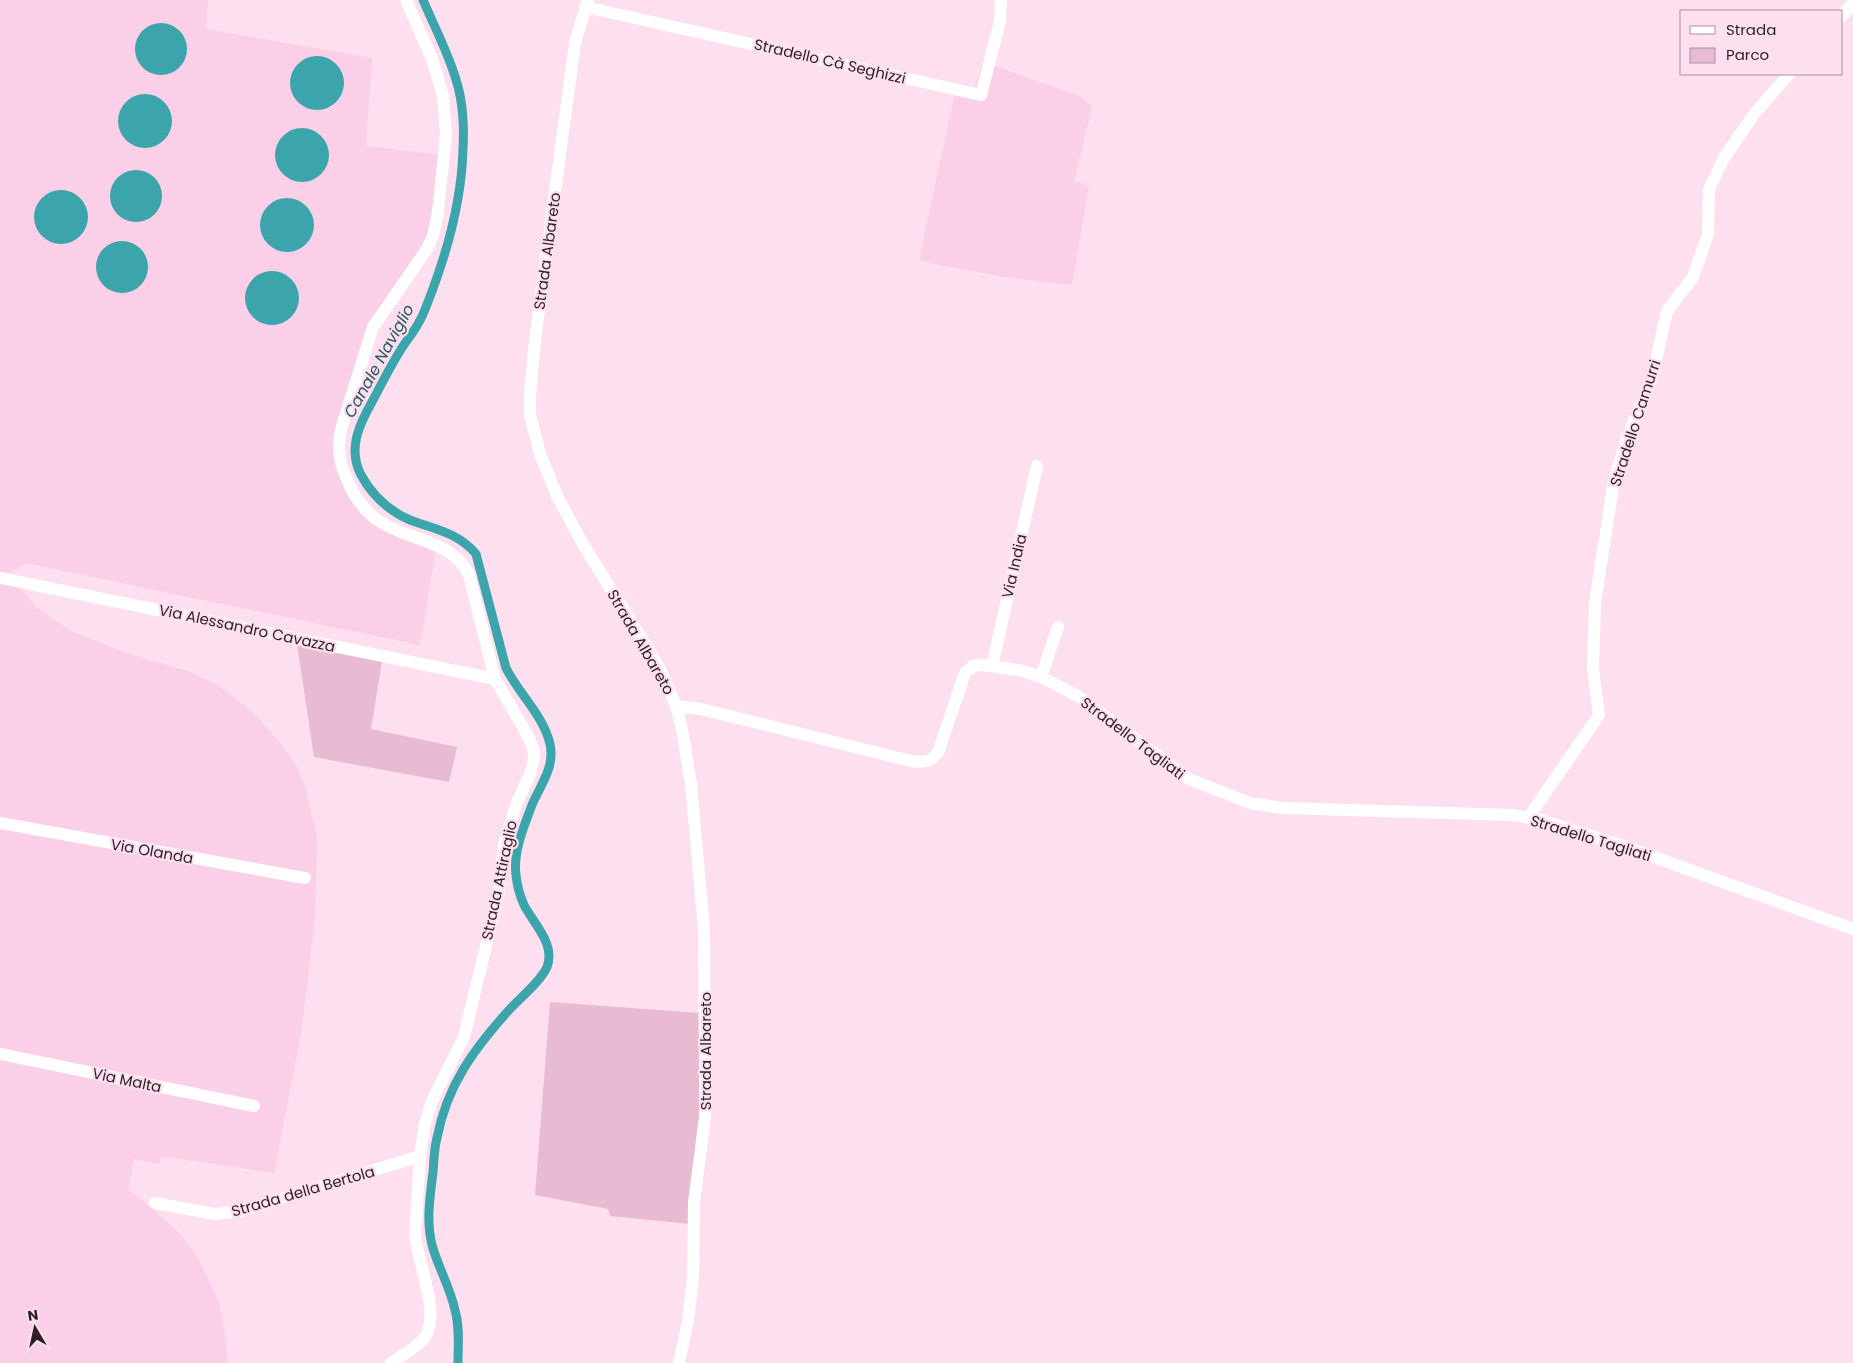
<svg xmlns="http://www.w3.org/2000/svg" width="1853" height="1363" font-family="Poppins,sans-serif">
<style>
.built{fill:#fbcfe7}
.green{fill:#e8bbd3}
.water{fill:#3ca5ab}
.lines{fill:none;stroke-linecap:round;stroke-linejoin:round}
.canal{stroke:#3ca5ab;stroke-width:9}
.minor{stroke:#fff;stroke-width:12}
.labels{text-anchor:middle;dominant-baseline:central;stroke-width:4.5;stroke-linejoin:round;paint-order:stroke}
.street-label{font-size:15px;fill:#2c1f26;stroke:#fddfef}
.water-label{font-size:16px;font-style:italic;fill:#2c595c;stroke:#fddfef}
</style>
<rect width="100%" height="100%" fill="#fddfef"/>
<!-- built -->
<path class="built" d="M0,0H208L206,29L372,58L366,146L442,155L438,194L424,247L393,291L336,436L367,516L436,548L420,645L25,563L9,574L37,608L71,631L127,653L187,671L218,685L250,710L277,739L296,766L305,786L317,838L315,917L301,1034L274,1173L161,1156L160,1164L134,1159L128,1190L152,1208L178,1232L195,1252L218,1300L223,1319L228,1363H0Z
M983,62L1080,96L1092,107L1074,181L1089,186L1072,285L1006,277L939,265L919,260L956,88L974,89Z"/>
<!-- green -->
<path class="green" d="M297,644L382,661L371,729L457,747L449,782L314,757Z
M550,1002L700,1013V1120L690,1224L610,1216L608,1209L535,1195Z"/>
<!-- water -->
<path class="water" d="M135 49a26 26 0 1 1 52 0a26 26 0 1 1-52 0Z
M290 83a27 27 0 1 1 54 0a27 27 0 1 1-54 0Z
M118 121a27 27 0 1 1 54 0a27 27 0 1 1-54 0Z
M275 155a27 27 0 1 1 54 0a27 27 0 1 1-54 0Z
M110 196a26 26 0 1 1 52 0a26 26 0 1 1-52 0Z
M34 217a27 27 0 1 1 54 0a27 27 0 1 1-54 0Z
M260 225a27 27 0 1 1 54 0a27 27 0 1 1-54 0Z
M96 267a26 26 0 1 1 52 0a26 26 0 1 1-52 0Z
M245 298a27 27 0 1 1 54 0a27 27 0 1 1-54 0Z"/>
<g class="lines">
<!-- canal -->
<path class="canal" d="M423,0C435,28 454,65 460,95C463,111 464,131 463,148C462,197 448,249 431,294C427,304 424,314 419,322C414,332 406,341 400,351C390,367 382,383 373,400C360,423 347,448 361,475C372,495 389,511 410,520C434,529 459,533 476,554L506,668C519,694 543,715 550,744C555,767 541,784 532,805C524,826 513,852 516,875C517,885 520,896 524,905C533,923 556,944 547,967C541,981 520,998 509,1010C474,1049 447,1085 437,1138C434,1149 434,1161 433,1172C430,1197 426,1220 432,1245C438,1267 450,1287 455,1310C460,1327 458,1345 458,1363"/>
<!-- minor -->
<path class="minor" d="M588,0L575,43L535,340L530,395V415L540,454L558,498L584,546L650,652L662,673L676,706L682,729L691,784L704,930L705,1073V1117L694,1202L693,1279L688,1320L679,1363
M585,7L981,95L1000,21L1001,0
M1842,16L1853,3
M0,578L495,679
M992,666L1037,466
M1041,677L1058,627
M676,706L701,709L911,761C924,763 933,762 939,750L965,673L973,666L982,665L1019,670L1041,677L1078,696L1189,779L1250,803L1283,808L1513,815L1541,820L1629,848L1853,929
M1528,818L1599,715L1593,669L1595,603L1614,480L1627,438L1652,379L1667,311L1693,277L1708,234L1709,189L1724,158L1754,114L1789,74
M0,823L305,878
M0,1054L254,1106
M155,1203L215,1214L241,1211L420,1156
M391,1363C402,1355 417,1348 425,1337C441,1314 417,1261 415,1234L420,1156L425,1123L432,1101L464,1037L498,896L504,844L516,805L531,772L534,758V751L529,738L495,679L469,575C454,541 411,541 382,523C367,514 355,498 348,482C340,466 337,447 341,429L373,327L427,249L433,236L438,212L446,134L443,96L432,59L406,0"/>
</g>
<g class="labels">
<!-- street labels -->
<g class="street-label">
<text transform="translate(830 61) rotate(13)">Stradello Cà Seghizzi</text>
<text transform="translate(547 251) rotate(-82)">Strada Albareto</text>
<text transform="translate(1635 423) rotate(-72)">Stradello Camurri</text>
<text transform="translate(1014 566) rotate(-77)">Via India</text>
<text transform="translate(247 628) rotate(12)">Via Alessandro Cavazza</text>
<text transform="translate(641 642) rotate(60)">Strada Albareto</text>
<text transform="translate(1133 738) rotate(37)">Stradello Tagliati</text>
<text transform="translate(1591 838) rotate(17)">Stradello Tagliati</text>
<text transform="translate(152 851) rotate(10)">Via Olanda</text>
<text transform="translate(499 880) rotate(-78)">Strada Attiraglio</text>
<text transform="translate(705 1051) rotate(-90)">Strada Albareto</text>
<text transform="translate(127 1080) rotate(12)">Via Malta</text>
<text transform="translate(303 1191) rotate(-16)">Strada della Bertola</text>
</g>
<!-- water labels -->
<g class="water-label">
<text transform="translate(379 361) rotate(-61)">Canale Naviglio</text>
</g>
</g>
<!-- legend -->
<rect x="1680" y="10" width="162" height="65" fill="#fddfef" stroke="#a9929f"/>
<rect x="1690" y="26" width="25" height="8" fill="#ffffff" stroke="#a9929f"/>
<text x="1726" y="35" font-size="15" fill="#2c1f26">Strada</text>
<rect x="1690" y="48" width="25" height="15" fill="#e8bbd3" stroke="#a9929f"/>
<text x="1726" y="60" font-size="15" fill="#2c1f26">Parco</text>
<!-- north arrow -->
<g transform="translate(35 1328) rotate(351)" stroke="#fddfef" stroke-width="4" paint-order="stroke">
<path d="M0-4L9 19L0 12L-9 19Z" fill="#2c1f26"/>
<text y="-8" font-size="14" font-weight="bold" text-anchor="middle" fill="#2c1f26">N</text>
</g>
</svg>
